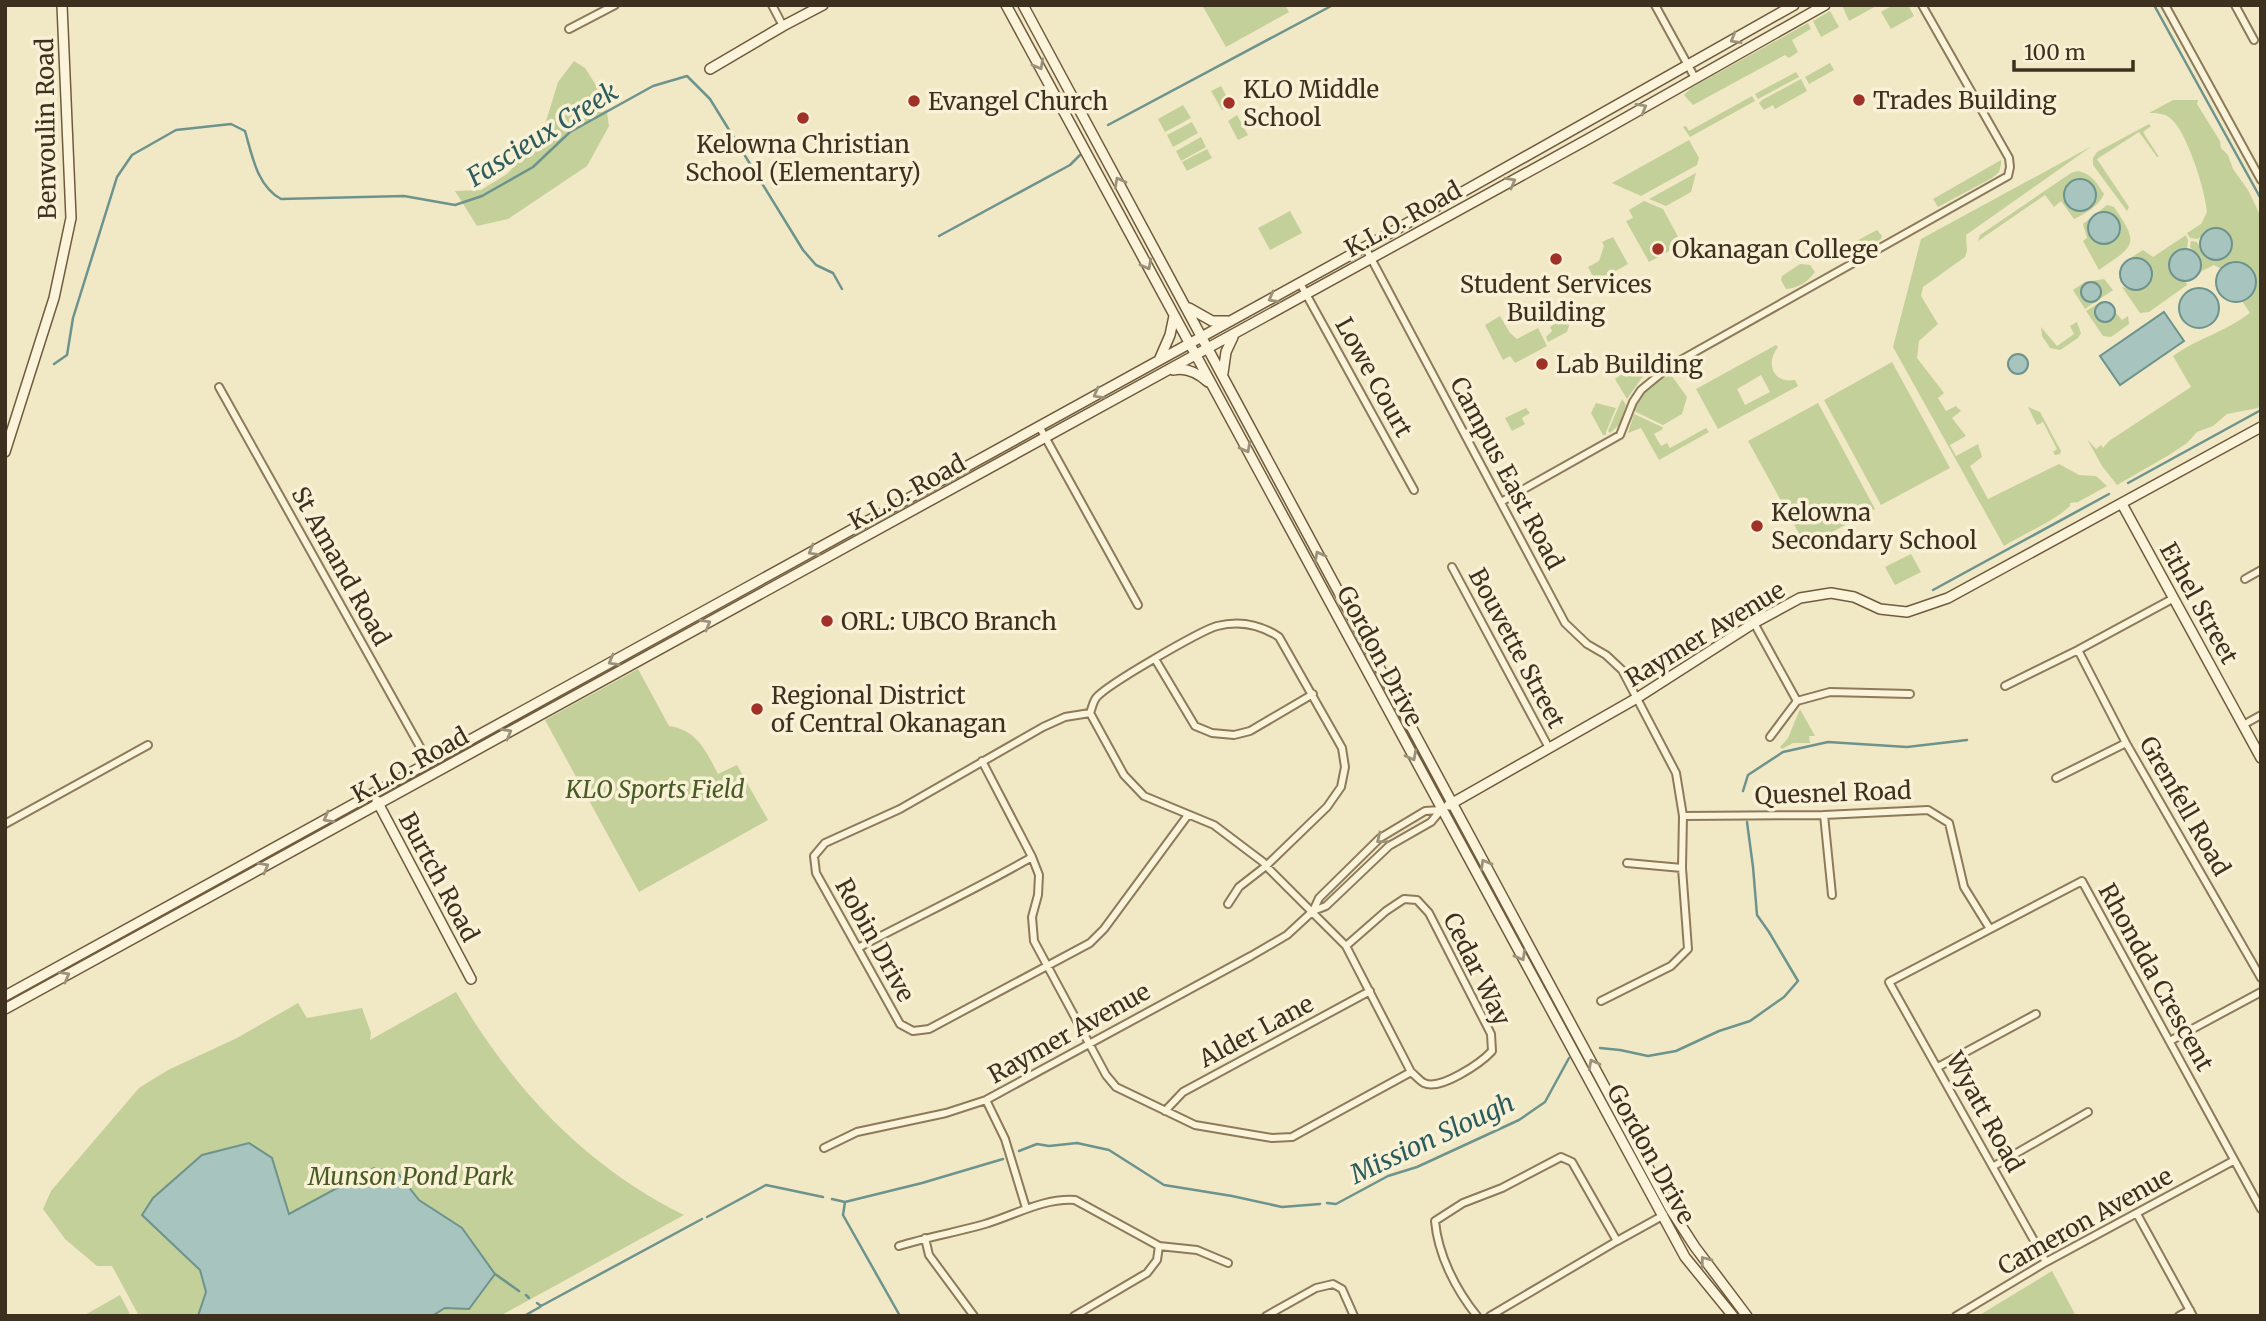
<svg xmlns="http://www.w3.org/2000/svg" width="2266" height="1321" font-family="Merriweather,serif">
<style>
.green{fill:#c4d099;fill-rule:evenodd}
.water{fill:#a7c4be;stroke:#6d938d;stroke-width:2}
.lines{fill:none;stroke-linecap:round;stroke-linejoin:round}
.stream{stroke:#6d938d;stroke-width:2.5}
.street-casing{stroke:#8d7a5a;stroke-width:10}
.secondary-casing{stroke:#6f5b3d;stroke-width:12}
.street{stroke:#fbf4da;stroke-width:6}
.secondary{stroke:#fbf4da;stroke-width:9}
.oneway{stroke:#9c927c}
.poi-dot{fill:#a03127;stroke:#f8f1d6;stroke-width:2.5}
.labels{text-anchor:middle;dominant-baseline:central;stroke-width:7;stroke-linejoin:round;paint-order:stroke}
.poi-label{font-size:24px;fill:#3d301f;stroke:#f8f1d6;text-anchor:start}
.street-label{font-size:24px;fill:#3d301f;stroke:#f8f1d6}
.park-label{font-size:24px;font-style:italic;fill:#485a24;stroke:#f8f1d6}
.water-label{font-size:26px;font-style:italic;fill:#2d5c5d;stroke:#f8f1d6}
</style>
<rect width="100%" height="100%" fill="#f1e8c6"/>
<!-- green -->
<path class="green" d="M1202,5H1285L1289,12L1226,47Z
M1842,5H1878L1849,21Z
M1893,5H1908L1914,16L1891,29L1881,12Z
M1830,11L1839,27L1821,37L1813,21Z
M1808,23L1811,29L1792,40L1798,52L1789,58L1785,55L1693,105L1684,95L1691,88Z
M574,61L585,68L605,99L609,126L587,166L508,219L477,226L455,191L481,190L507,174L529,150L544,128L558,82Z
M1830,63L1834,70L1809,84L1805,77Z
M1796,72L1799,77L1758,99L1755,94Z
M1801,79L1807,91L1775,109L1773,105L1764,110L1759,103L1762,100Z
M1221,86L1231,105L1222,110L1211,91Z
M1752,96L1755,101L1690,137L1683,127L1686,126L1689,131Z
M2173,100H2198L2197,104L2220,141L2221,148L2228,155L2233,169L2248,190L2261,217V404L2258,408L2227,414L2213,426L2197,432L2187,443L2169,455L2117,485L2102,466L2087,439L2096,449L2101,445L2103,448L2109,441L2191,387L2173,356C2198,338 2225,332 2250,313L2242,301L2246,299L2252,270L2241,262L2225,266L2221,269L2214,265L2200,272V258L2190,247L2191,241L2197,242L2207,258L2222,260C2235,252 2236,238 2223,229L2203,235L2198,239L2190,238L2187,233L2201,224L2207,212C2205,190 2187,131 2170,118C2164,113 2155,113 2149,113Z
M1183,105L1191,118L1165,132L1158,119Z
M1237,115L1248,135L1238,140L1228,121Z
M1192,122L1198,133L1173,147L1167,135Z
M2149,124L2151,126L2143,132L2159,157H2157L2139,132L2097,159L2129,207L2127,211L2093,165V158L2097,152Z
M1201,137L1206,147L1181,161L1176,151Z
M1689,140L1699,158L1697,165L1641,196L1612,183Z
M2092,146L1966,235L1967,251L1965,257L1923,287L1921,296L1938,324L1919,341L1917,358L1944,393L1938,398L1946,411L1956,406L1961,411L1952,418L1966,436L1950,445L1956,456L1978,444L1982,457L1970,466L1988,499L2059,464L2079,475L2096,476L2107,486L2078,502L2070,503V506C2053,522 2025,533 2004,546L1893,347L1921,239Z
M1207,149L1212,158L1187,171L1182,162Z
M2001,160V164L1999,172L1992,178L1938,207L1933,199Z
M2078,171C2092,174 2097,183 2104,194C2100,205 2085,214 2074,219L2061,201L2054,207L2045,195L1978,241L1980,235L2071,173ZM2087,180L2095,187L2086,210L2076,211L2067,205L2064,195L2067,185Z
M1696,173L1691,192L1666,206L1649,199Z
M1644,201L1663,209L1682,244L1649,262L1626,221L1633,218L1629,210Z
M2107,205L2114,207C2140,245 2135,245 2099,270L2083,241L2087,238L2083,224ZM2111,213L2119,221L2121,232L2088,229L2091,219Z
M1290,211L1302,233L1270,250L1258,228Z
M1877,230L1882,236L1881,239L1850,257L1837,259L1834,253Z
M2186,235L2188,240L2187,249H2181L2169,271L2176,279L2186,282L2187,285L2149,312L2140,313L2122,287C2127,288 2132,291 2138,290C2162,286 2154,256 2129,259L2143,250L2153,257Z
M1613,237L1628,264L1596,282L1588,267L1599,261L1604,246L1602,242Z
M1800,264L1810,265L1815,272C1808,282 1798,288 1786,289L1781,280L1782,276Z
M2104,279L2113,290L2085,309L2073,290L2085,282Z
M2099,303L2096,316L2101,321H2110L2116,313L2122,320L2128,316L2129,324L2111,337L2103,336L2086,311Z
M1568,314L1571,319L1567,332L1548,342L1546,337L1552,331L1550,327Z
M1500,316L1510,333L1517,339L1538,328L1547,346L1515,363L1510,356L1503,360L1485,325Z
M2077,322L2081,333L2078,338L2060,350L2050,348L2042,336L2041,327L2057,346L2074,334L2070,326Z
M1776,345L1778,347C1765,363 1773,384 1795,380L1798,386L1718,429L1696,389ZM1761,375L1770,392L1745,405L1737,389Z
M1657,358L1659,362L1641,379L1627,399L1615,379L1638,363L1641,367Z
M1892,362L1950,468L1881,505L1824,400Z
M1671,375L1687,397L1682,414L1663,425L1636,412L1635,410C1642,394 1652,379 1671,375Z
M1622,399L1626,405L1619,425L1610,433L1608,431Z
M1596,403L1616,408L1606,432V435H1603L1591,413Z
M1818,403L1875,509L1806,546L1748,441Z
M2028,407L2040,412L2061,451L2060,454L2055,455L2053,452L2057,449L2043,422L2037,425Z
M1526,408L1530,413L1522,418L1525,424L1512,431L1505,418Z
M1634,414L1662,427L1663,429L1654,434L1661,446L1667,443L1670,448L1706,428L1709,432L1659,460L1641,428L1628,433Z
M1911,554L1921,572L1895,585L1885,567Z
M638,669L669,726C697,730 706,751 718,774L737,765L768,820L639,892L545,720Z
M1800,709L1815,736H1809L1810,743H1793L1782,749L1780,747L1788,738Z
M456,992C512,1088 585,1166 684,1215L500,1316H139L112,1266H97L65,1239L43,1209L51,1191L139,1088L168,1070L237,1038L298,1003L307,1018L362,1008L371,1033L370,1040Z
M2052,1271L2076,1316H1978Z
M120,1295L131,1316H83Z"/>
<!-- water -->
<path class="water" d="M2064 195a16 16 0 1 1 32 0a16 16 0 1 1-32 0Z
M2088 228a16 16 0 1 1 32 0a16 16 0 1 1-32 0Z
M2200 244a16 16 0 1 1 32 0a16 16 0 1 1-32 0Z
M2169 265a16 16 0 1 1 32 0a16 16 0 1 1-32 0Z
M2120 274a16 16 0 1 1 32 0a16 16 0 1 1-32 0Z
M2216 282a20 20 0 1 1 40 0a20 20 0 1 1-40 0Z
M2081 292a10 10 0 1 1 20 0a10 10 0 1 1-20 0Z
M2179 308a20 20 0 1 1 40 0a20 20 0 1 1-40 0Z
M2095 312a10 10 0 1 1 20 0a10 10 0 1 1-20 0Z
M2164,312L2184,341L2120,385L2100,356Z
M2008 364a10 10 0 1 1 20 0a10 10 0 1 1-20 0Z
M249,1143L272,1158L289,1214L374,1168L397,1172L419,1200L462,1228L495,1274L469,1309L445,1308L432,1316H198L206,1292L200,1270L142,1215L153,1198L202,1155Z"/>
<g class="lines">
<!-- stream -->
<path class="stream" d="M2154,5L2261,199
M1108,125L1333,5
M939,236L1070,165L1080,155
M54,364L67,355L73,318L117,177L132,155L176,130L231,124L245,131C252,155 257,186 281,199L404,196L455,205L482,196L533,167L570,132L653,86L687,76L710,99L803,250L816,265L833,273L842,289
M2128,483L2261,410
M1933,590L2109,494
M1743,791L1748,775L1783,752L1828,742L1907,747L1967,740
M1600,1048L1620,1050L1648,1056L1676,1051L1719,1031L1750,1021L1784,997L1798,981L1769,932L1757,915L1753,867L1747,822
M1019,1151L1037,1144L1049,1146L1077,1143L1109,1150L1164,1185L1232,1196L1282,1207L1320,1204
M832,1199L845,1202L922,1183L1003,1159
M845,1202L843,1215L900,1316
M1327,1203L1336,1204L1388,1176L1417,1167L1519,1120L1545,1102L1569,1058
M707,1217L766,1185L823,1197
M495,1274L519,1291
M526,1295L529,1298
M537,1303L541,1306L702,1219
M524,1316L540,1307"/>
<!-- street casing -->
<g class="street-casing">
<path id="street" d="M772,5L783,26
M1655,5L1695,78
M2165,5L2261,180
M2235,5L2254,40
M569,29L615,5
M1365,247L1565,623L1587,644L1606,655L1622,670L1676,773L1683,816L1682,868L1688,949L1671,966L1601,1001
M1300,283L1414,490
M219,387L429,763
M1039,426L1138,605
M1501,502L1620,435L1633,402L1641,390L1670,366L2008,176L2010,167L2009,158L1922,5
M1452,567L1549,748
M2245,579L2261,570
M1754,623L1797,701L1830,692L1910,694
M2078,650L2126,743L2261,978
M1155,659L1195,726L1212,733L1234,735L1250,731L1313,694
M2005,686L2078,650L2174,598
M1090,713L1065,717L1043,727L900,809L825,843L814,856L816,873L900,1024L913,1031L929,1029L1090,943L1104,929L1188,815
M2243,725L2261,715
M1770,737L1797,701
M982,761L1032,857L1039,875L1038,895L1032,917L1034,941L1106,1075L1116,1087L1195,1125L1272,1138L1292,1137L1411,1072
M2056,778L2126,743
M1824,815L1832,895
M1683,816L1824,815L1928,810L1949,823L1964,887L1990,929
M5,824L148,745
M1627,863L1682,868
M1228,904L1239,887L1266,866L1327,807L1341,787L1345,767L1342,748L1279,637C1261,625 1240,620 1217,626C1200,631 1106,685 1096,698C1093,702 1092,708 1090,713L1124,775L1144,796L1214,825L1263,862L1266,866L1346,946L1411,1072C1415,1075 1420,1081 1424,1083C1440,1091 1481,1063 1492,1051L1491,1034L1429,913L1417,900L1404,899L1386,911L1346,946
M1313,911L1319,898L1380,838L1425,811L1441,810
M858,948C916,917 975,890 1032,857
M2170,1041L2261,992
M1938,1067L2036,1014
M986,1100L1005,1139L1026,1208
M1165,1111L1183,1092L1370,991
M824,1148L857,1132L946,1113L986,1100L1251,956L1287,935L1313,911L1326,906L1389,846L1431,822L1441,810
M1994,1166L2088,1112
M2137,1214L2193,1316
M925,1238L929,1255L974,1316
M1617,1241L1664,1215
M899,1246C928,1237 957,1232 985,1224C1015,1215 1043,1198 1075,1200L1159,1246L1197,1250L1228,1263
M2046,1262L1889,982L2082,881L2261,1209
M1074,1316L1147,1273L1157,1260L1159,1246
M1266,1316L1316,1288L1333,1284L1342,1289L1354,1316
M1477,1316C1456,1290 1438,1255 1435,1221L1463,1203L1502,1188L1561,1157L1572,1162L1617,1241L1490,1316
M1956,1316L2046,1262L2233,1161
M2179,1316L2190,1310"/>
</g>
<!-- secondary casing -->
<g class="secondary-casing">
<path id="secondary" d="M1006,5L1685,1257L1733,1316
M1023,5L1671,1210L1695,1247L1747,1316
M710,69L783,26L823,5
M1189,308L1212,321H1227
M1160,358L1170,335L1174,316
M1173,370C1186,367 1198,373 1208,382
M1223,373L1226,352L1233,337
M5,452L54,298L71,218L62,5
M2122,504L2261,758
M377,801L471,979
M1449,805L1637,698L1754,623L1800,598L1831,593L1854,597L1880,609L1907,612L1948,598L2261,427
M5,996L1365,247L1794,5
M5,1009L1590,138L1825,5"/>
</g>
<!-- street -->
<use href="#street" class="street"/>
<!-- secondary -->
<use href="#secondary" class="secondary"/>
</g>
<!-- one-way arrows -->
<defs><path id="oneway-chevron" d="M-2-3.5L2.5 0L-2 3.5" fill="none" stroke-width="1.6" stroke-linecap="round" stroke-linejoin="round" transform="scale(1.75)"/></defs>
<g class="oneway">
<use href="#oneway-chevron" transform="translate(1735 39) rotate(150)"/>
<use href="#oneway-chevron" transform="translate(1039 65) rotate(61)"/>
<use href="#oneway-chevron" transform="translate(1642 108) rotate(-30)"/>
<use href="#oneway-chevron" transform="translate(1119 182) rotate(-118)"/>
<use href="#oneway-chevron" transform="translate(1511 182) rotate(-29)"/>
<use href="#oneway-chevron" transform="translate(1147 265) rotate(62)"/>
<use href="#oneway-chevron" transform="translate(1273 298) rotate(151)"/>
<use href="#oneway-chevron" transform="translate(1098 394) rotate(151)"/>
<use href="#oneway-chevron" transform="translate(1246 448) rotate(62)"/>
<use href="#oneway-chevron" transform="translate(813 551) rotate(151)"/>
<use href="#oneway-chevron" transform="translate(1319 556) rotate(-118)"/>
<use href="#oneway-chevron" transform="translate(706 624) rotate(-29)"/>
<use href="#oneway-chevron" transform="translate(613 661) rotate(151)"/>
<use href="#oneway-chevron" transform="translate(507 733) rotate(-29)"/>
<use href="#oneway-chevron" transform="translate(1412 756) rotate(62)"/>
<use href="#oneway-chevron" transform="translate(328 818) rotate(151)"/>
<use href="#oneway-chevron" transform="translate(1381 839) rotate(142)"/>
<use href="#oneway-chevron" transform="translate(1485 864) rotate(-119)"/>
<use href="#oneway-chevron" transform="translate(264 867) rotate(-29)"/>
<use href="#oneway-chevron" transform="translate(1521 956) rotate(61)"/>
<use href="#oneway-chevron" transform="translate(65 976) rotate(-29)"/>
<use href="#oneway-chevron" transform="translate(1593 1064) rotate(-118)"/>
<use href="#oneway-chevron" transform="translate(1705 1261) rotate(-127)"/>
</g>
<!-- markers -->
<g class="poi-dot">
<circle cx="1859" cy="100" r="7"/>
<circle cx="914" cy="101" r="7"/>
<circle cx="1229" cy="103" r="7"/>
<circle cx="803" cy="118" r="7"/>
<circle cx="1658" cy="249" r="7"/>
<circle cx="1556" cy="259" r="7"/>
<circle cx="1542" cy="364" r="7"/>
<circle cx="1757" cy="526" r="7"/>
<circle cx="827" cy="621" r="7"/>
<circle cx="757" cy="709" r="7"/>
</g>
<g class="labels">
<!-- poi labels -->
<g class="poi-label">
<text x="1243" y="89">KLO Middle<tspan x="1243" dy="28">School</tspan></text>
<text x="1873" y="100">Trades Building</text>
<text x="928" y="101">Evangel Church</text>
<text x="803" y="144" text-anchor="middle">Kelowna Christian<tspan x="803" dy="28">School (Elementary)</tspan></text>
<text x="1672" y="249">Okanagan College</text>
<text x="1556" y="284" text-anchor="middle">Student Services<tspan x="1556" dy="28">Building</tspan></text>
<text x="1556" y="364">Lab Building</text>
<text x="1771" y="512">Kelowna<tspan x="1771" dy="28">Secondary School</tspan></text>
<text x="841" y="621">ORL: UBCO Branch</text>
<text x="771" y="695">Regional District<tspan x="771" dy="28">of Central Okanagan</tspan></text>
</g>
<!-- street labels -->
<g class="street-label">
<text transform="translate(46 129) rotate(-91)">Benvoulin Road</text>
<text transform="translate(1403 219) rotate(-29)">K.L.O. Road</text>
<text transform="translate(1374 377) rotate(61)">Lowe Court</text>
<text transform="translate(1507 473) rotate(62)">Campus East Road</text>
<text transform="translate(907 492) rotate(-29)">K.L.O. Road</text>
<text transform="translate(341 566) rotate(61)">St Amand Road</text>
<text transform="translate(2199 603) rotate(61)">Ethel Street</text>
<text transform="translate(1705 634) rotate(-31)">Raymer Avenue</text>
<text transform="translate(1517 648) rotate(62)">Bouvette Street</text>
<text transform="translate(1380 656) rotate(62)">Gordon Drive</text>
<text transform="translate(410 765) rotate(-29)">K.L.O. Road</text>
<text transform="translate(1833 793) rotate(-2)">Quesnel Road</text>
<text transform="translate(2185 806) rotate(60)">Grenfell Road</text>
<text transform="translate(439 877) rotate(62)">Burtch Road</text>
<text transform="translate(875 940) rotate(61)">Robin Drive</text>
<text transform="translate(1477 969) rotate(64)">Cedar Way</text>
<text transform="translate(2156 977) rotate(61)">Rhondda Crescent</text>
<text transform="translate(1256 1031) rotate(-28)">Alder Lane</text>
<text transform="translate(1069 1033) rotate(-29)">Raymer Avenue</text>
<text transform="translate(1985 1112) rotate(61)">Wyatt Road</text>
<text transform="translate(1651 1154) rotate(61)">Gordon Drive</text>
<text transform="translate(2085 1221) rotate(-29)">Cameron Avenue</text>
</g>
<!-- park labels -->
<g class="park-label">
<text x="655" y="789">KLO Sports Field</text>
<text x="411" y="1176">Munson Pond Park</text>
</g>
<!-- water labels -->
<g class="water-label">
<text transform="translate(542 134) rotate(-32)">Fascieux Creek</text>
<text transform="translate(1432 1138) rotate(-25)">Mission Slough</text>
</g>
</g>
<!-- border -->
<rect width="2266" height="1321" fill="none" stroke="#3d301f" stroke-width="14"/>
<!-- scale -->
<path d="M2014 60v10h119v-10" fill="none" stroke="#3d301f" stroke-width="3.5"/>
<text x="2024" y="60" font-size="21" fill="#3d301f" stroke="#f8f1d6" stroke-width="5" paint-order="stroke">100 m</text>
</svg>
